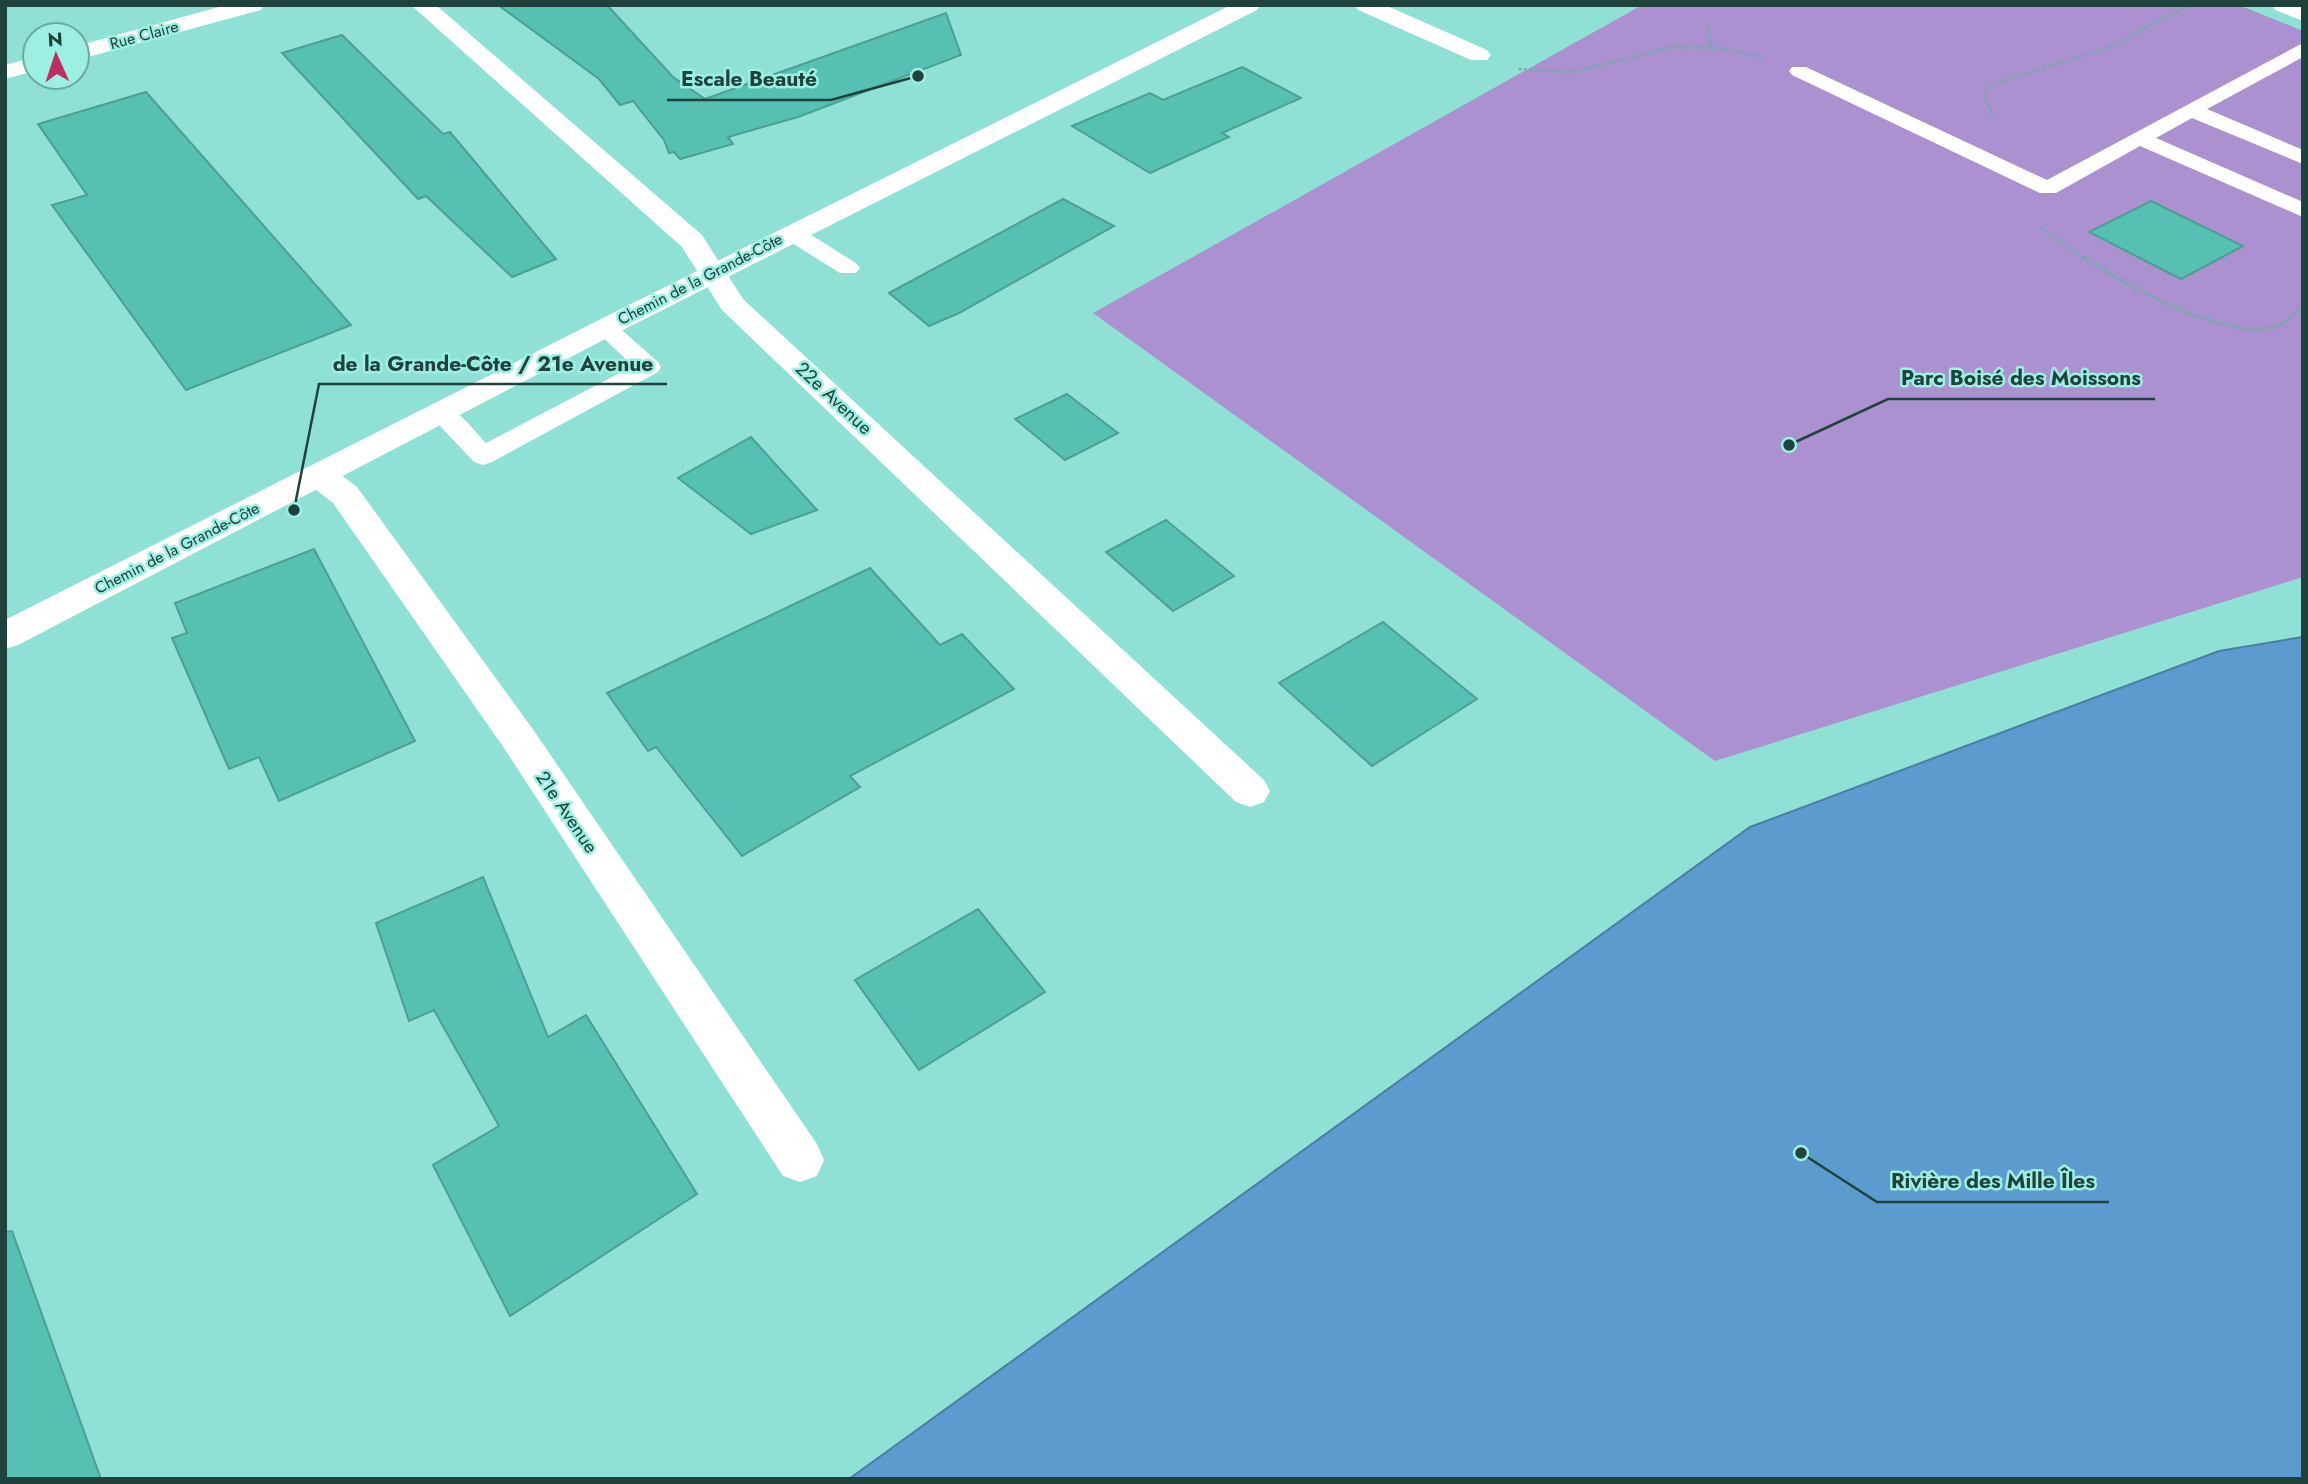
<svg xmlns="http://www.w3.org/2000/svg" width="2308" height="1484" font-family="Jost,sans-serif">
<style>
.green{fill:#ab91cf}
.water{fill:#5b9bcd;stroke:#4980a2;stroke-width:2}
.building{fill:#56c0b2;stroke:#4d9f94;stroke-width:2}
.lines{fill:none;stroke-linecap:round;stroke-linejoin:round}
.path-far1{stroke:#6baea4;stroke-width:2.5;stroke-dasharray:2.5 2.5;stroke-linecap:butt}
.path{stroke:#6baea4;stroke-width:3.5;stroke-dasharray:2.5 2.5;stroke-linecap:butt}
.lane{fill:#fff;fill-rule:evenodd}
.street{fill:#fff;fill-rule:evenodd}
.secondary{fill:#fff;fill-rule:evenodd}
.labels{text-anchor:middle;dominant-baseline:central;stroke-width:5;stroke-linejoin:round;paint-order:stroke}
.far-street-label{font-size:16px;fill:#1f423d;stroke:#9cefe2}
.street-label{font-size:19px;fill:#1f423d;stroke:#9cefe2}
.leader{fill:none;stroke:#1f423d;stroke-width:2.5}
.callout-dot{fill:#1f423d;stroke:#9cefe2;stroke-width:2.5}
.callout-label{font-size:21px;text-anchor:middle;font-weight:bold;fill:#1f423d;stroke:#9cefe2;stroke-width:5;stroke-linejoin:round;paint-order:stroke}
</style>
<rect width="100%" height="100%" fill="#8fe1d5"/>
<!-- green -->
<path class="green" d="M1642,5H2239L2303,31V577L1715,761L1093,313Z"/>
<!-- water -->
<path class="water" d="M2303,637V1479H849L1750,827L2219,651Z"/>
<!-- building -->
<path class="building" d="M498,5H607L673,77L705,99L946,13L961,55L798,117L728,137L733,144L680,159L674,152L669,153L664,140L633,101L620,105L599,79Z
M342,35L443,134L450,132L556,259L512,277L426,196L418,199L282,53Z
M1242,67L1301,98L1222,133L1229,137L1150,173L1072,126L1150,93L1163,100Z
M146,92L351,325L186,390L52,205L87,195L38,124Z
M1063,199L1114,226L959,313L929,326L889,293Z
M2151,201L2243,246L2181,279L2089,232Z
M1067,394L1118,433L1065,460L1015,419Z
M751,437L817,510L751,534L678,478Z
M1166,520L1234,576L1173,611L1106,552Z
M314,549L415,741L279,801L259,757L229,769L172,638L187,633L175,603Z
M870,568L940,645L962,634L1014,689L850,776L860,787L742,856L656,747L648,751L607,693Z
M1383,622L1477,699L1372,766L1279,683Z
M483,877L548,1037L586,1015L697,1194L510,1316L433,1165L499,1126L434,1010L409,1021L376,923Z
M978,909L1045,992L919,1070L855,980Z
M12,1231L101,1479H5V1232Z"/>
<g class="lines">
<!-- path-far1 -->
<path class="path-far1" d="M1708,24L1711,48
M1519,69L1573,72L1674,47L1721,48L1762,58
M1993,116L1984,94L1990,85L2108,48L2189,5
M2040,228L2086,259"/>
<!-- path -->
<path class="path" d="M2083,257C2123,283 2236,348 2282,324C2289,320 2296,312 2303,307"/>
<!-- lane -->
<path class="lane" d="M2303,43V57L2207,109L2303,150V164L2192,118L2156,138L2303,202V217L2140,146L2056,193H2040L1792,75L1789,71L1792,67H1806L2047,180Z
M792,226L800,228L856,263L860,268L856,273H840L784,238L781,233L784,228Z
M605,321L614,323L658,362L661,367L658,372L492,462L483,465L474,462L427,412L431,406C454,400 471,428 486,443L633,366L593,328L596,323Z"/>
<!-- street -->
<path class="street" d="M226,5H264L261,10L77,60V46Z
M411,5H436L702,235L743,299L1264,780L1270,791L1264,802L1250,807L1236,802L722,310L682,247Z
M1355,5H1385L1487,50L1491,55L1487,60H1471L1358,10Z
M2272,5H2303V21L2275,10Z
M35,57V71L5,79V65Z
M319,464L331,467L357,487L532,728L817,1144L824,1160L817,1176L800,1182L783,1176L504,748L333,503L307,483L303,475L307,467Z"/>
<!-- secondary -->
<path class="secondary" d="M1231,5H1260L1257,10L615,334L18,645L5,649V620L595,322Z"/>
</g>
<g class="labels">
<!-- far-street labels -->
<g class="far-street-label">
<text transform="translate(144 35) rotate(-15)">Rue Claire</text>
<text transform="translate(700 279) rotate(-27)">Chemin de la Grande-Côte</text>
<text transform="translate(177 548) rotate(-27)">Chemin de la Grande-Côte</text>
</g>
<!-- street labels -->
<g class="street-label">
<text transform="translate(834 398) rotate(43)">22e Avenue</text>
<text transform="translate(567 812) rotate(56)">21e Avenue</text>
</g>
</g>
<!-- callouts -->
<path class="leader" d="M918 76L831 100H667M294 510L319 384H667M1789 445L1888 399H2155M1801 1153L1877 1202H2109"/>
<g class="callout-dot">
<circle cx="918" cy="76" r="7"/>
<circle cx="294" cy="510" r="7"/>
<circle cx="1789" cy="445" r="7"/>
<circle cx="1801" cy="1153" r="7"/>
</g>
<g class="callout-label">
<text x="749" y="86">Escale Beauté</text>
<text x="493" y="371">de la Grande-Côte / 21e Avenue</text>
<text x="2021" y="385">Parc Boisé des Moissons</text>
<text x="1993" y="1188">Rivière des Mille Îles</text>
</g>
<!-- border -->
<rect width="2308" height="1484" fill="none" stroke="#1f423d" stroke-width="14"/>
<!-- north arrow -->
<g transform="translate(56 56) rotate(357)"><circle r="33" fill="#9cefe2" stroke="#6aaaa0" stroke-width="2"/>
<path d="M0-5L12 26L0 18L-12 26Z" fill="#bc2f63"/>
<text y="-10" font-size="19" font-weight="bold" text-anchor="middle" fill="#1f423d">N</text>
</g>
</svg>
